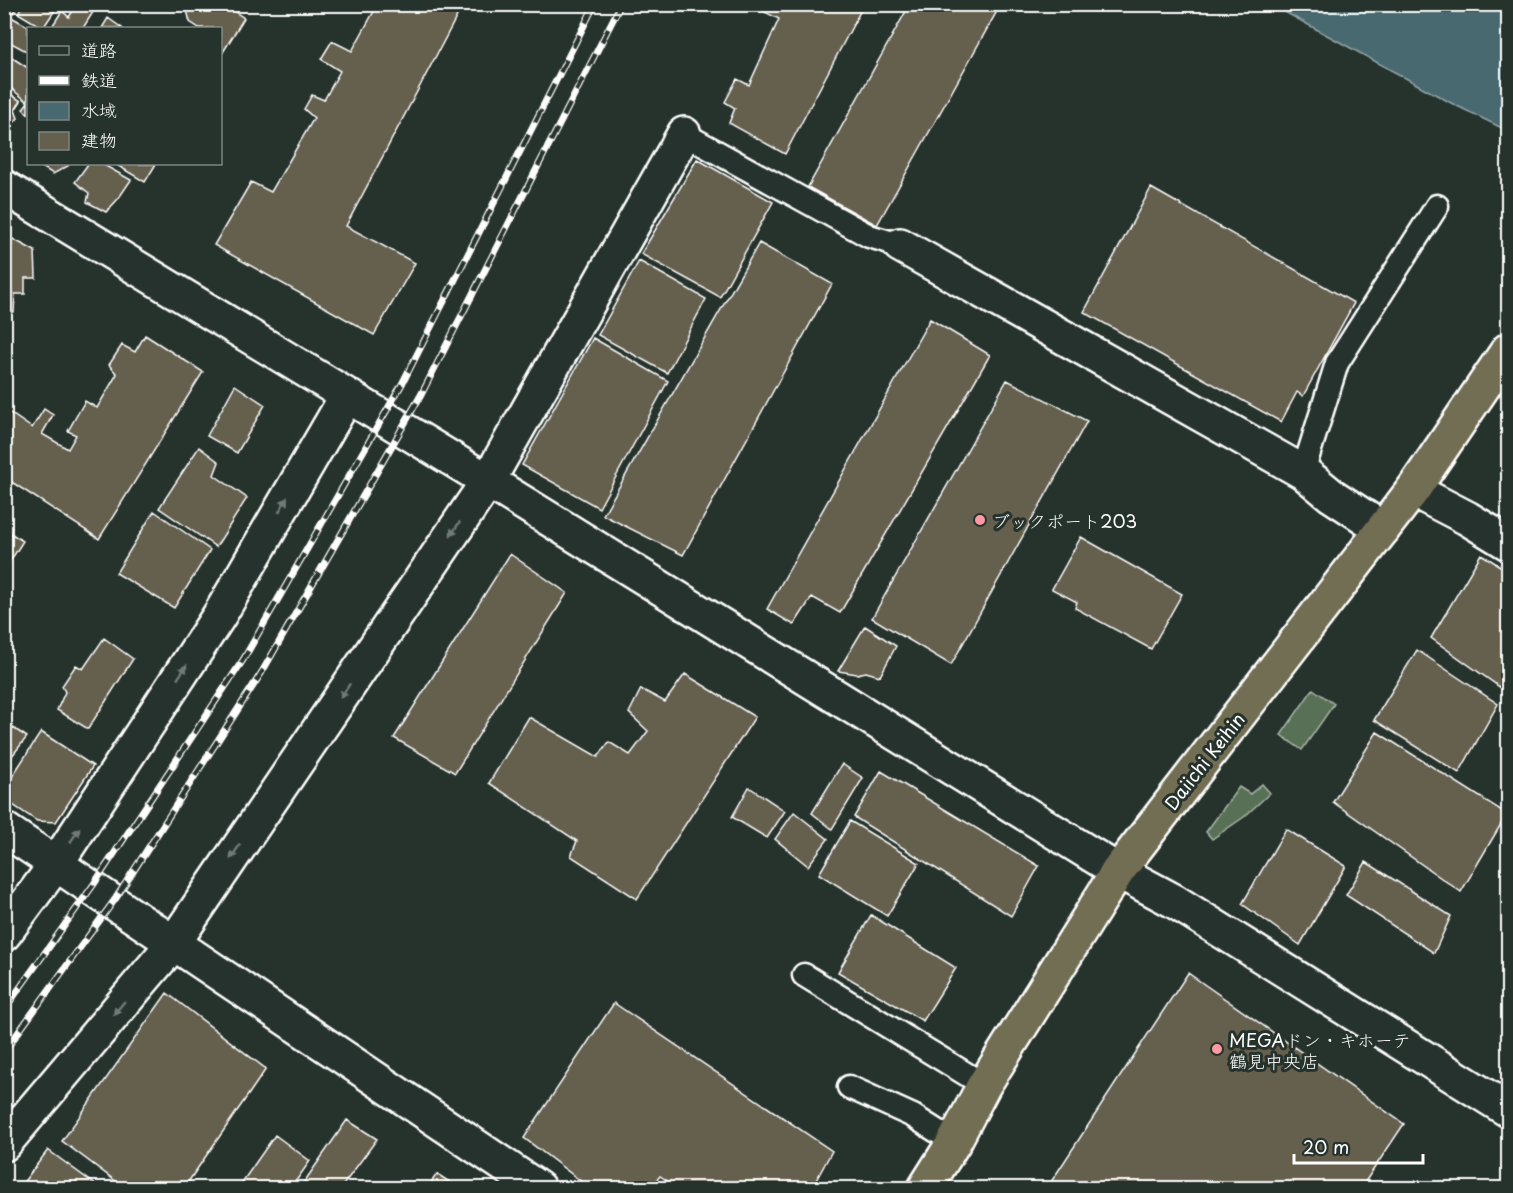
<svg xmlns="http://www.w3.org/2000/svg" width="1513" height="1193" font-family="'Playpen Sans','Klee One',sans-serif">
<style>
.green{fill:#586f54;stroke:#acb7aa;stroke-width:1.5}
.water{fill:#496970;stroke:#92a5a9;stroke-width:1.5}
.building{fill:#655f4e;stroke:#fff;stroke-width:1.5}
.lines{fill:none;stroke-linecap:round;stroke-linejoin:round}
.service-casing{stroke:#fff;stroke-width:27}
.minor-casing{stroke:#fff;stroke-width:38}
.tertiary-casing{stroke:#fff;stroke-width:38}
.trunk-casing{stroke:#fff;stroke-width:38}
.service{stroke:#26332d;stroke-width:22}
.minor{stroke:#26332d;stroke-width:33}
.tertiary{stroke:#26332d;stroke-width:33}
.trunk{stroke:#726e52;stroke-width:33}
.rail-casing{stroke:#fff;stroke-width:7}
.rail{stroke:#26332d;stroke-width:4.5;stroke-dasharray:14;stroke-linecap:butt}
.oneway{fill:#727a76}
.poi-dot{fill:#ff9aa2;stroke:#26332d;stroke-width:2}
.labels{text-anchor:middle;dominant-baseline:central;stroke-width:6;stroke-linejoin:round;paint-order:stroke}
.poi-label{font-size:18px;fill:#fff;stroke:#26332d;text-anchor:start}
.street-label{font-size:18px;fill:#fff;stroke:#26332d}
</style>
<rect width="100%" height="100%" fill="#26332d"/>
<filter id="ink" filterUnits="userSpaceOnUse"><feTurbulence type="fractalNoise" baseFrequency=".0167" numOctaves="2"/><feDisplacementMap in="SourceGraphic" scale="12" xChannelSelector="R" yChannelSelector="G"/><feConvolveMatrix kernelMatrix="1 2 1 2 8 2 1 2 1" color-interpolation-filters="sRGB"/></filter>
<g filter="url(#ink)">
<!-- green -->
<path class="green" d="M1313,689L1334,704L1302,750L1281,735Z
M1262,784L1270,793L1244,817L1212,839L1206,832L1239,787L1250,794Z"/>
<!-- water -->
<path class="water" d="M1272,5H1508V131L1453,104Z"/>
<!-- building -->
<path class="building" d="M4,4H18L13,13L4,9Z
M23,4H59L43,28L18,13Z
M77,4H87L95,9L83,28H51L62,11L69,17Z
M190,4H223L244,18L220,57V28H199L190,22L187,10Z
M378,4H440L457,16L346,226L415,263L374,335L214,245L251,182L271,192L314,118L304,109L312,95L324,100L340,71L321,59L332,41L352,51Z
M749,4H864L785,154L729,123L735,108L725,102L737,79L749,85L779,19Z
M910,4H1001L877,225L808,187Z
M4,13L31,28H28V52L4,39Z
M108,18L122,28H102Z
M11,57L28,68V114L23,109L28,102L4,83V66Z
M4,90L21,101L15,110L18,118L4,134Z
M697,159L773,202L720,297L641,254Z
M37,164H69L68,166L53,174Z
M88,164H102L131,180L118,199L106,212L87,202L89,193L75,182Z
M115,164H156L145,182Z
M1151,188L1354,303L1303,396L1297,392L1281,422L1084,312Z
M7,236L35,251L36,278H25V294H15L14,312L4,314V237Z
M759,243L832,284L683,555L603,515Z
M639,261L706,299L667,373L598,335Z
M930,319L990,355L840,613L812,597L794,625L767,609Z
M145,335L203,372L99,539L4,477V409L32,428L44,409L53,415L42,434L68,449L76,435L68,431L85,401L97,408L117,374L109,365L122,345L135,352Z
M593,338L668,381L599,508L522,465Z
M1007,380L1087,421L951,665L872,618Z
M235,385L265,405L237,453L207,436Z
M199,447L219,462L214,475L247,498L216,547L159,508Z
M154,511L210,550L174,608L116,573Z
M4,529L23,541L4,571Z
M1081,537L1182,594L1151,649L1075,608L1077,602L1052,589Z
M510,554L567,593L455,773L394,738Z
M1481,554L1508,571V693L1431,638Z
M865,626L896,646L880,676L866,672L857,674L838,671Z
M104,638L133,659L88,729L57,710L65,692L62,686L76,665L83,669Z
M1417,650L1498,704L1459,773L1374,720Z
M685,674L755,717L637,899L571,856L577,841L489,783L529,717L598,757L609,742L630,755L648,731L629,713L641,689L665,702Z
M4,722L27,737L4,766Z
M41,732L93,766L56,822L37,821L4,799V789Z
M1377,732L1507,814L1461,892L1333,802Z
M842,764L863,778L832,829L812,813Z
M881,771L1039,866L1011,916L854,817Z
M749,787L785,811L767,838L732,817Z
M794,812L828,839L808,866L775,839Z
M850,821L919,863L887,916L819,874Z
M1286,829L1346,866L1300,945L1242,904Z
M1366,862L1451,916L1434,953L1346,895Z
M871,915L956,968L923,1021L838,972Z
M1188,973L1404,1124L1361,1188H1047Z
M167,993L266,1069L184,1188H125L62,1141Z
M614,1003L832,1151L814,1184L819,1188H678L660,1176L650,1188H590L524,1138Z
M347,1120L377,1139L341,1188H300Z
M275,1135L310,1161L291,1188H238Z
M48,1150L100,1188H19Z
M437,1174L459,1188H427Z"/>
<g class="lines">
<!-- service casing -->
<g class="service-casing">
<path id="service" d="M684,134L869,236L900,245
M1303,472L1337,363L1437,206
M804,975L984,1085
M849,1087L913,1116L954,1142"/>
</g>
<!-- minor casing -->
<g class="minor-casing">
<path id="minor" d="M900,245L1303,472L1331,495L1383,529
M1413,490L1467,518L1508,543
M1118,871L1174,901L1508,1110
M4,934L56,864L219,616L347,396
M4,1144L173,944L488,481L684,134"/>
</g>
<!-- tertiary casing -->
<g class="tertiary-casing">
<path id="tertiary" d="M4,187L488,481L1118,871
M4,829L538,1188"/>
</g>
<!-- trunk casing -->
<g class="trunk-casing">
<path id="trunk" d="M925,1188L954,1142L984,1085L1118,871L1413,490L1508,350"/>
</g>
<!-- service -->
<use href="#service" class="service"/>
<!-- minor -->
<use href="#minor" class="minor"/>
<!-- tertiary -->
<use href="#tertiary" class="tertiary"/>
<!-- trunk -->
<use href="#trunk" class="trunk"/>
<!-- rail casing -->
<g class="rail-casing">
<path id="rail" d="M4,1010L94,884L243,660L402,384L595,4
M4,1052L116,898L262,672L421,395L621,4"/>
</g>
<!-- rail -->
<use href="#rail" class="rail"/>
</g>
<!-- one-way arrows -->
<defs><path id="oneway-solid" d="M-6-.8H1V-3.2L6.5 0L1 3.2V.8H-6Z" transform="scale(1.5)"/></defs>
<g class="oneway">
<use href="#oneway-solid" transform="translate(283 505) rotate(-60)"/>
<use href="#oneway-solid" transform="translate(455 529) rotate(124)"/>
<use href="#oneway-solid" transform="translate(182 672) rotate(-57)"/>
<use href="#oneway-solid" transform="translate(345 691) rotate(124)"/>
<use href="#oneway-solid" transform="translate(75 835) rotate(-57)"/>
<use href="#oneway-solid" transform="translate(235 852) rotate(124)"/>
<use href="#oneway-solid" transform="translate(119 1008) rotate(130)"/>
</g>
</g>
<!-- markers -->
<g class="poi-dot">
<circle cx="980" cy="520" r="6"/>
<circle cx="1217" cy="1049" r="6"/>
</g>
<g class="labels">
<!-- poi labels -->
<g class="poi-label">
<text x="992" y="520">ブックポート203</text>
<text x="1229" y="1039">MEGAドン・キホーテ<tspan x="1229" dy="21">鶴見中央店</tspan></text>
</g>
<!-- street labels -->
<g class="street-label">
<text transform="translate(1204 761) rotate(-52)">Daiichi Keihin</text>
</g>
</g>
<!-- margin -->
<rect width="1513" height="1193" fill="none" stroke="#26332d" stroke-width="24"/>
<rect x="12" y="12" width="1489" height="1169" fill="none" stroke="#fff" stroke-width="2" filter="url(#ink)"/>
<!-- legend -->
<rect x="27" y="27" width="195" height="138" fill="#26332d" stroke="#7d8581" stroke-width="1.5"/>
<rect x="39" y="46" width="30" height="9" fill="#26332d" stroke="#7d8581" stroke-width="1.5"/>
<text x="81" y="57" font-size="18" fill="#ffffff">道路</text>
<rect x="39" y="76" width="30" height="9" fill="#ffffff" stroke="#7d8581" stroke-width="1.5"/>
<text x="81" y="87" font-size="18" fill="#ffffff">鉄道</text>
<rect x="39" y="102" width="30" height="18" fill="#496970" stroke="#7d8581" stroke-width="1.5"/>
<text x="81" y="117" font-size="18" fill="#ffffff">水域</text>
<rect x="39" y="132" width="30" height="18" fill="#655f4e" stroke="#7d8581" stroke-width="1.5"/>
<text x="81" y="147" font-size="18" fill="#ffffff">建物</text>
<!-- scale -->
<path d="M1294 1154v9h129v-9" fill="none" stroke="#ffffff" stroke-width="3"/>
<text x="1303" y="1154" font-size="18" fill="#ffffff" stroke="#26332d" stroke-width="4.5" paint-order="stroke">20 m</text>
</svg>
